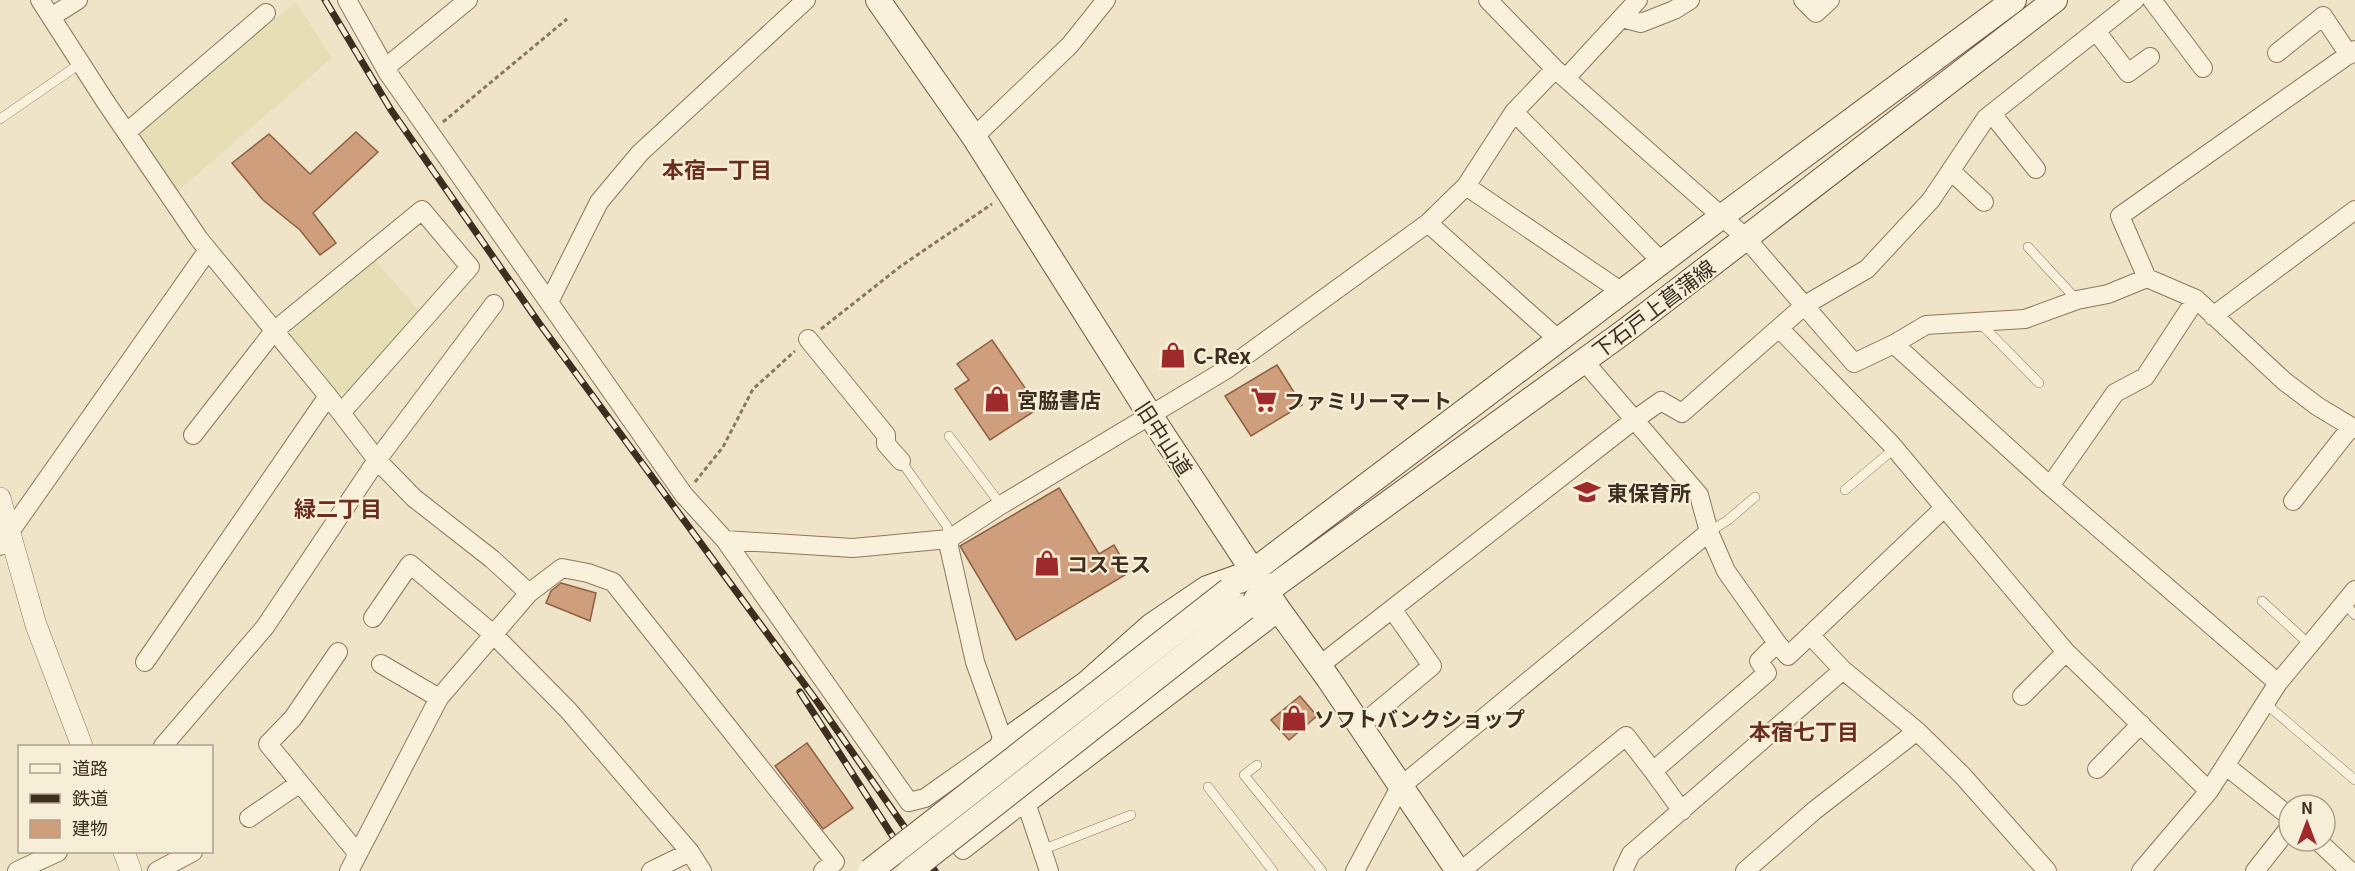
<svg xmlns="http://www.w3.org/2000/svg" width="2355" height="871" font-family="Georgia,'Noto Sans JP',serif">
<style>
.farmland{fill:#e6deb5}
.building{fill:#cf9f7d;stroke:#8d5f41;stroke-width:1.5}
.lines{fill:none;stroke-linecap:round;stroke-linejoin:round}
.service-casing{stroke:#8d765c;stroke-width:10}
.minor-casing{stroke:#8d765c;stroke-width:20}
.tertiary-casing{stroke:#8d765c;stroke-width:22}
.secondary-casing{stroke:#6f573f;stroke-width:26}
.path{stroke:#8d765c;stroke-width:3;stroke-dasharray:4.5 3;stroke-linecap:butt}
.service{stroke:#faf1dc;stroke-width:9}
.minor{stroke:#faf1dc;stroke-width:18}
.tertiary{stroke:#faf1dc;stroke-width:21}
.secondary{stroke:#faf1dc;stroke-width:24}
.rail-casing{stroke:#3d2e20;stroke-width:7}
.rail{stroke:#f7eed8;stroke-width:4.5;stroke-dasharray:14;stroke-linecap:butt}
.secondary-bridge-casing{stroke:#6f573f;stroke-width:26;stroke-linecap:butt}
.secondary-bridge{stroke:#faf1dc;stroke-width:24}
.labels{text-anchor:middle;dominant-baseline:central;stroke-width:4.5;stroke-linejoin:round;paint-order:stroke}
.street-label{font-size:21px;fill:#3d2e20;stroke:#f7eed8}
.poi-label{font-size:21px;font-weight:bold;fill:#3d2e20;stroke:#f7eed8;text-anchor:start}
.neighbourhood-label{font-size:22px;font-weight:bold;fill:#6b2e1e;stroke:#f7eed8}
</style>
<rect width="100%" height="100%" fill="#f0e4c8"/>
<!-- farmland -->
<path class="farmland" d="M296,2L332,58L178,191L139,144L142,128Z
M373,258L422,314L358,390L337,393L289,334L290,325Z"/>
<!-- building -->
<path class="building" d="M356,132L378,152L313,213L336,243L320,255L300,230L263,200L232,163L269,134L310,174Z
M992,340L1039,408L990,440L955,389L969,380L957,364Z
M1277,365L1302,405L1251,436L1225,396Z
M1059,488L1099,554L1114,545L1130,572L1016,640L960,546Z
M561,583L596,593L590,621L546,603L551,591Z
M1300,696L1317,716L1289,740L1271,720Z
M807,743L853,808L823,829L775,766Z"/>
<g class="lines">
<!-- service casing -->
<g class="service-casing">
<path id="service" d="M0,119L81,63
M2028,247L2077,300
M1980,323L2039,383
M949,436L1001,505
M901,461L947,526L949,539
M1845,490L1895,448
M1709,532L1728,520L1755,497
M2262,601L2310,645
M2344,603L2355,615
M2265,703L2355,780
M1257,765L1244,775L1322,871
M1208,787L1273,871
M1042,850L1131,815"/>
</g>
<!-- minor casing -->
<g class="minor-casing">
<path id="minor" d="M40,0L105,101L199,239L328,396L377,460L414,498L492,559L529,593
M347,0L388,73L684,495L725,540L909,802L925,798L1003,743
M1488,0L1555,69L1745,237L1854,363L1894,344L1926,325L2025,319L2077,300L2108,294L2147,278
M1803,0L1816,13L1830,0
M2152,0L2203,68
M51,17L78,0
M1622,18L1641,23L1674,10L1690,0
M2096,31L2128,73L2150,57
M2355,50L2120,216L2147,278L2196,299L2284,381L2317,406L2355,429
M2277,53L2323,16L2349,55
M385,68L468,0
M1566,78L1638,0
M1514,112L1662,262
M1992,114L2036,169
M127,132L266,13
M974,137L1070,45L1106,0
M1951,171L1984,202
M1466,186L1622,292
M1428,223L1559,340
M549,302L599,202L640,153L806,0
M2213,316L2355,210
M1779,328L1891,444L2066,652L2209,791
M808,339L886,435V444L901,461
M1894,344L2050,486L2278,683
M193,435L274,331L422,210L470,267L341,413
M2050,486L2115,393L2145,377L2196,299
M2293,501L2351,427
M1709,532L1726,571L1777,643
M949,539V547L975,662L1008,754
M725,540L853,548L949,539L1001,505L1227,369L1428,223L1466,186L1514,112L1555,69
M0,546L208,250
M373,618L410,564L493,634L568,710L690,852L702,871
M338,652L293,718L268,744L358,854
M145,662L328,396
M381,664L439,698
M1319,666L1634,420L1661,401L1682,413L1805,305L1867,269L1931,200L1986,118L2135,0
M1843,670L1917,731
M2022,696L2066,652
M1360,726L1432,666L1392,609
M163,746L265,627L377,460L494,304
M2226,766L2289,816
M2097,769L2141,724
M1653,771L1682,811
M1022,791L1049,871
M249,818L300,783
M945,827L963,850L1026,801
M2318,841L2350,871
M17,871L58,852
M157,871L193,852
M349,871L439,698L529,593L562,568L588,573L613,582L835,862L823,871
M651,871L690,852
M1355,871L1400,787L1709,532L1699,495L1584,361
M1461,871L1626,736L1653,771L1767,673L1759,661L1777,643L1788,656L1944,508
M1623,871L1631,854L1843,670L1810,635
M1745,871L1815,810L1917,731L1962,775L2047,871
M2141,871L2209,791L2278,683L2355,590
M2255,871L2289,828"/>
</g>
<!-- tertiary casing -->
<g class="tertiary-casing">
<path id="tertiary" d="M0,498L36,625L82,746
M124,852L131,871"/>
</g>
<!-- secondary casing -->
<g class="secondary-casing">
<path id="secondary" d="M878,0L974,137L1150,415L1278,609L1328,678L1458,871
M1240,581L1721,217L2014,0
M1256,599L1625,331L2055,0
M1003,743L1087,683L1151,626L1207,588L1249,573
M1026,801L1278,609"/>
</g>
<!-- path -->
<path class="path" d="M443,122L567,19
M821,329L901,266L992,204
M695,482L723,447L753,389L795,351"/>
<!-- service -->
<use href="#service" class="service"/>
<!-- minor -->
<use href="#minor" class="minor"/>
<!-- tertiary -->
<use href="#tertiary" class="tertiary"/>
<!-- secondary -->
<use href="#secondary" class="secondary"/>
<!-- rail casing -->
<g class="rail-casing">
<path id="rail" d="M325,0L391,110L539,323L816,700L935,871
M800,692L915,871"/>
</g>
<!-- rail -->
<use href="#rail" class="rail"/>
<!-- secondary-bridge casing -->
<g class="secondary-bridge-casing">
<path id="secondary-bridge" d="M870,871L1229,590
M910,871L1245,608"/>
</g>
<!-- secondary-bridge -->
<use href="#secondary-bridge" class="secondary-bridge"/>
</g>
<!-- icons -->
<defs>
<g id="shop-bare" transform="scale(2.07)"><path d="M-5-2.5h2.3a2.7 3.5 0 0 1 5.4 0H5L5.5 6h-11ZM-1.5-2.5h3a1.5 2.3 0 0 0-3 0Z" fill="#9e2a2b" stroke="#f7eed8" stroke-width="2.5" paint-order="stroke"/></g>
<g id="supermarket-bare" transform="scale(2.07)"><path d="M-6-5.5h2.5l.6 2H6L4.5 2H-2.5L-4.4-4H-6ZM-1.5 3.2a1.3 1.3 0 1 0 .1 0ZM3 3.2a1.3 1.3 0 1 0 .1 0Z" fill="#9e2a2b" stroke="#f7eed8" stroke-width="2.5" paint-order="stroke"/></g>
<g id="school-bare" transform="scale(2.07)"><path d="M0-5L7-2L0 1L-7-2ZM-4 1L0 2.5L4 1V4Q0 6-4 4Z" fill="#9e2a2b" stroke="#f7eed8" stroke-width="2.5" paint-order="stroke"/></g>
</defs>
<g fill-rule="evenodd">
<use href="#shop-bare" x="1173" y="355"/>
<use href="#shop-bare" x="997" y="399"/>
<use href="#supermarket-bare" x="1264" y="400"/>
<use href="#school-bare" x="1587" y="492"/>
<use href="#shop-bare" x="1047" y="563"/>
<use href="#shop-bare" x="1294" y="718"/>
</g>
<g class="labels">
<!-- street labels -->
<g class="street-label">
<text transform="translate(1653 308) rotate(-37)">下石戸上菖蒲線</text>
<text transform="translate(1165 438) rotate(57)">旧中山道</text>
</g>
<!-- poi labels -->
<g class="poi-label">
<text x="1193" y="355">C-Rex</text>
<text x="1017" y="399">宮脇書店</text>
<text x="1284" y="400">ファミリーマート</text>
<text x="1607" y="492">東保育所</text>
<text x="1067" y="563">コスモス</text>
<text x="1314" y="718">ソフトバンクショップ</text>
</g>
<!-- neighbourhood labels -->
<g class="neighbourhood-label">
<text x="717" y="168">本宿一丁目</text>
<text x="338" y="507">緑二丁目</text>
<text x="1804" y="730">本宿七丁目</text>
</g>
</g>
<!-- legend -->
<rect x="18" y="745" width="195" height="108" fill="#f7eed8" stroke="#ada18e" stroke-width="1.5"/>
<rect x="30" y="764" width="30" height="9" fill="#faf1dc" stroke="#ada18e" stroke-width="1.5"/>
<text x="72" y="775" font-size="18" fill="#3d2e20">道路</text>
<rect x="30" y="794" width="30" height="9" fill="#3d2e20" stroke="#ada18e" stroke-width="1.5"/>
<text x="72" y="805" font-size="18" fill="#3d2e20">鉄道</text>
<rect x="30" y="820" width="30" height="18" fill="#cf9f7d" stroke="#ada18e" stroke-width="1.5"/>
<text x="72" y="835" font-size="18" fill="#3d2e20">建物</text>
<!-- north arrow -->
<g transform="translate(2307 823)"><circle r="28" fill="#f7eed8" stroke="#ada18e" stroke-width="1.5"/>
<path d="M0-4.5L10 22L0 15L-10 22Z" fill="#9e2a2b"/>
<text y="-9" font-size="16" font-weight="bold" text-anchor="middle" fill="#3d2e20">N</text>
</g>
</svg>
